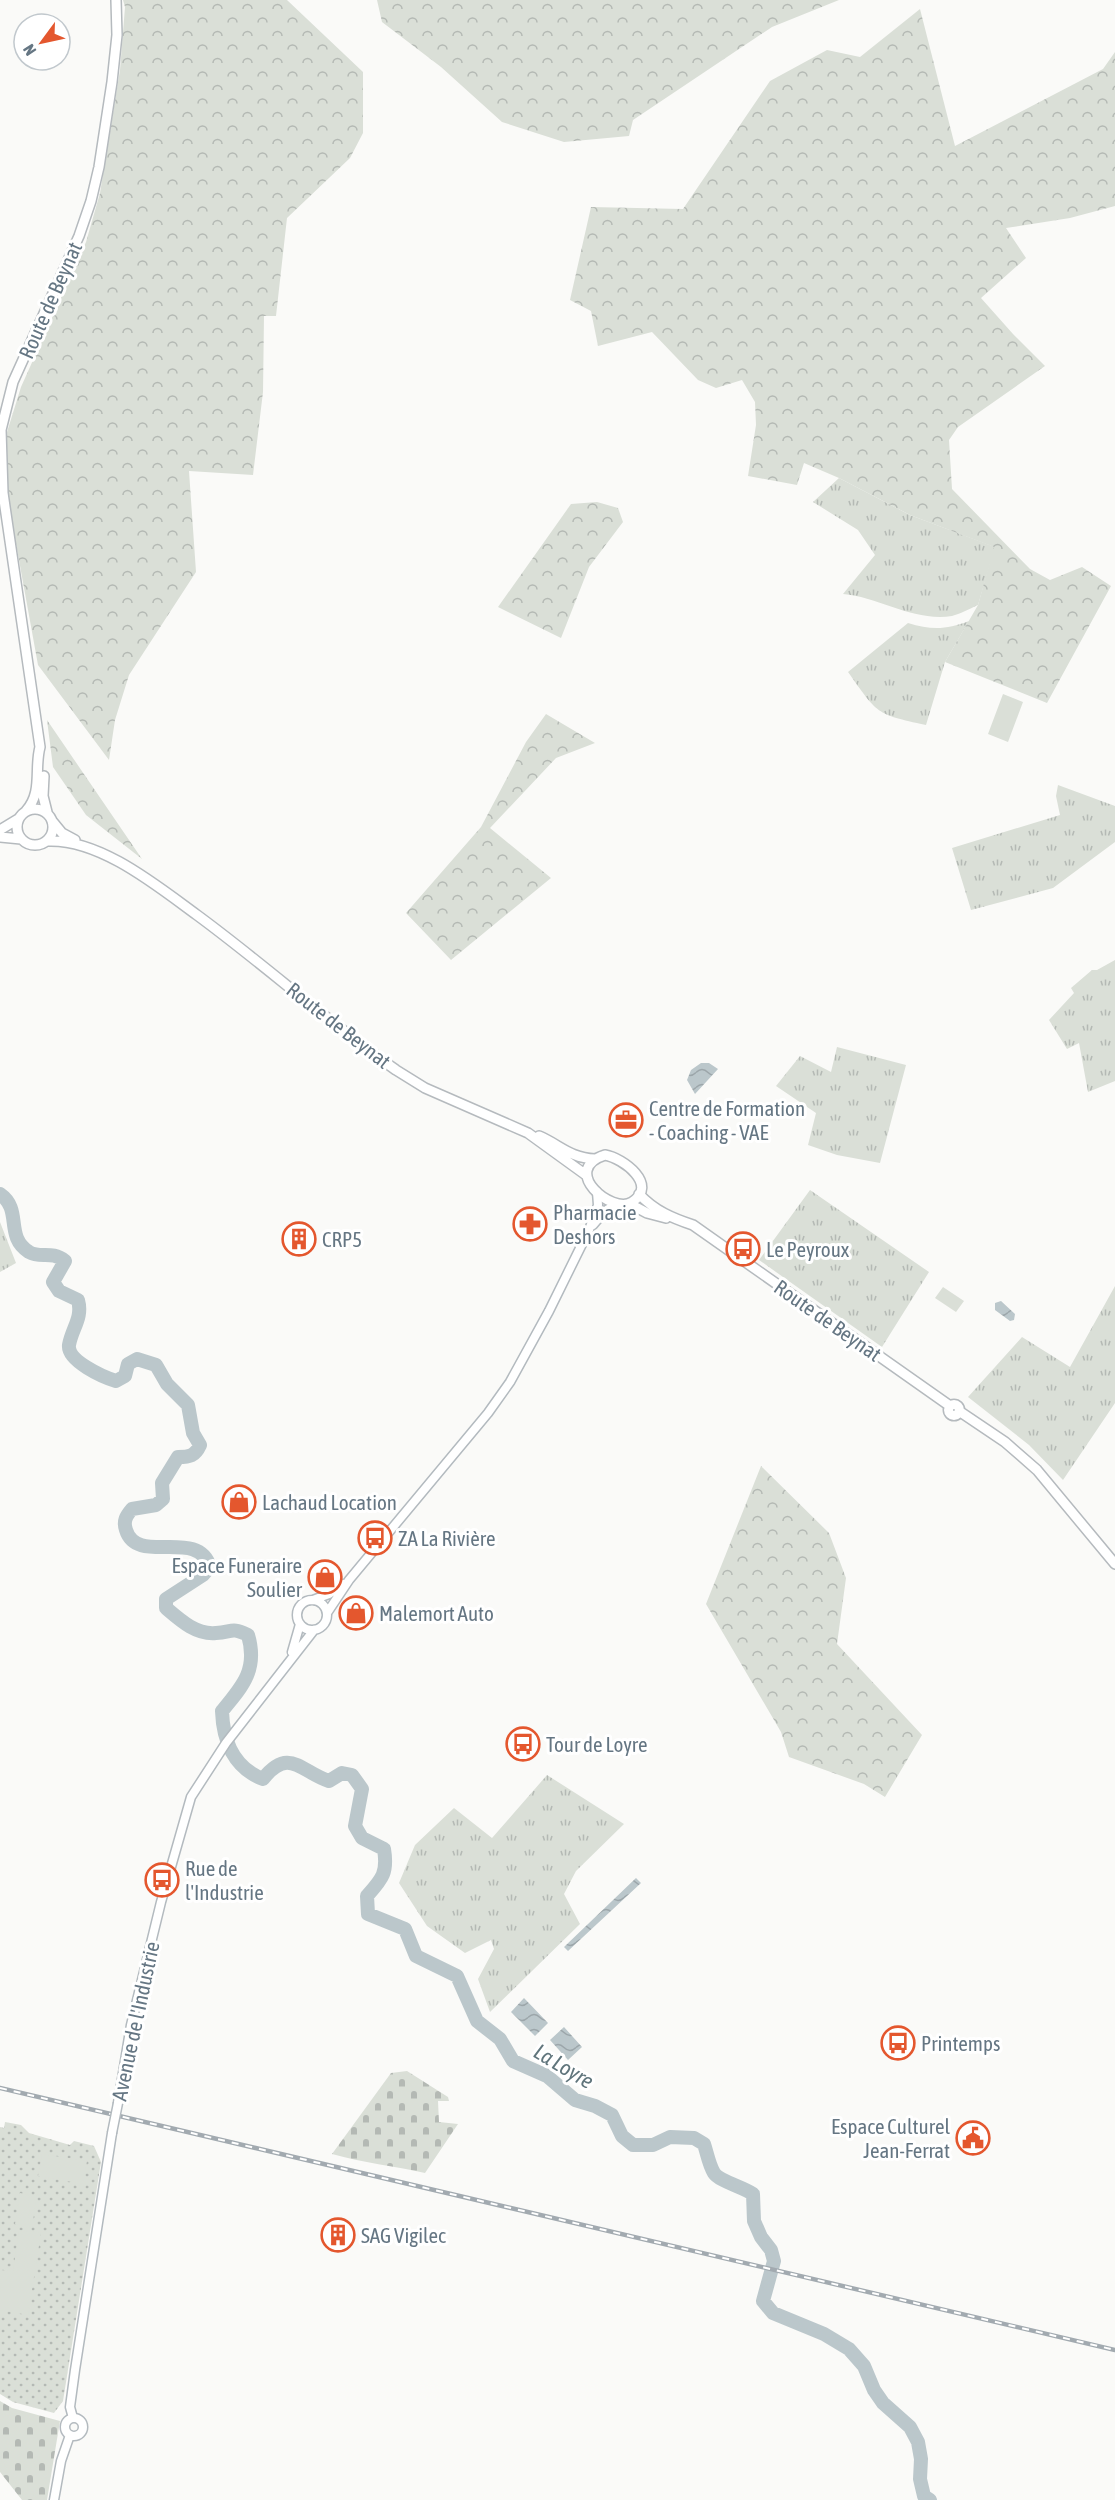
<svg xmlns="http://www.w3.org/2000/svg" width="1115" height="2500" font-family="'Asap Condensed',sans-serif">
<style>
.grass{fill:url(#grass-tufts)}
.forest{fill:url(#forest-crowns)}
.cemetery{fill:url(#cemetery-stones)}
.park{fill:url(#park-dots)}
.pitch{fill:#dadfd7}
.water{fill:url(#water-waves)}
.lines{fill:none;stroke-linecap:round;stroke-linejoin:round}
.river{stroke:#bbc7cb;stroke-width:14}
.secondary-casing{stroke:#b3babf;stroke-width:11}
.primary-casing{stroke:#b5babe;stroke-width:12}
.secondary{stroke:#fff;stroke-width:8}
.primary{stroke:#fff;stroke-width:9}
.rail-casing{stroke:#a2aab0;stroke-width:4.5}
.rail{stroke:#fff;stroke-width:2;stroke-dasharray:7;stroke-linecap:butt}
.secondary-bridge-casing{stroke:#b3babf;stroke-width:11;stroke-linecap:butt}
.secondary-bridge{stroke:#fff;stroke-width:8}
.labels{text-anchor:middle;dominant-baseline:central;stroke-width:6;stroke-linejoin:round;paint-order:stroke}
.street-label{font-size:21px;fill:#657683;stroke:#fff}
.poi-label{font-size:21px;fill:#657683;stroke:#fff;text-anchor:start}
.water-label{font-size:22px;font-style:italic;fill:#60757c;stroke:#fff}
</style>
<defs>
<pattern id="grass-tufts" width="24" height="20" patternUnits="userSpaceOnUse" patternTransform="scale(1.5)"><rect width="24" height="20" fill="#dadfd7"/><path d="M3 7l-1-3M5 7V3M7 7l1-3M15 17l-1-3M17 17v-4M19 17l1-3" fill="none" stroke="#b4b9b4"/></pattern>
<pattern id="forest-crowns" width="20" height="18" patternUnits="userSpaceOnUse" patternTransform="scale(1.5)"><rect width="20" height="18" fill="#dadfd7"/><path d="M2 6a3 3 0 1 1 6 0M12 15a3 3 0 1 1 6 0" fill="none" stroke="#b4b9b4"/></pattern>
<pattern id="cemetery-stones" width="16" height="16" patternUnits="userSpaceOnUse" patternTransform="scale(1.5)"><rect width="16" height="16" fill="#dadfd7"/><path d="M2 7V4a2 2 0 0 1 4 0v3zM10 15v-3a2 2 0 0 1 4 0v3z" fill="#b4b9b4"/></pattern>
<pattern id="park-dots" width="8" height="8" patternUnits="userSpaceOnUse" patternTransform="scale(1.5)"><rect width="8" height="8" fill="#dadfd7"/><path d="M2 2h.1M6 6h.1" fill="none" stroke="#b4b9b4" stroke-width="1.8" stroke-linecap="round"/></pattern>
<pattern id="water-waves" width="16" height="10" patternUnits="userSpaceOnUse" patternTransform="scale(1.5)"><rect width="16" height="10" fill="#bbc7cb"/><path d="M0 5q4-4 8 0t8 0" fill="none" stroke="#9ca6aa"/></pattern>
</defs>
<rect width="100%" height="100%" fill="#fafaf8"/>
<!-- grass -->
<path class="grass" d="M839,478L910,515L995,547L978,605C969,609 960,614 952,616C914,622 879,597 843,594L875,555L858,530L813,502Z
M969,621L945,662L926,725C875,714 878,714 848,672L908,623C931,630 946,630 969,621Z
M1058,785L1115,806V842L1053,888L971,910L952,848L1060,815L1056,796Z
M1115,960V1081L1088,1092L1079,1043L1067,1049L1049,1020L1074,993L1071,988L1092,970H1097Z
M837,1047L906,1065L880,1163L837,1155L808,1145L816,1113L776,1086L800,1056L831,1072Z
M810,1190L929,1272L882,1347L759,1260Z
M0,1222L16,1263L0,1272Z
M1115,1286V1403L1063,1480L1029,1445L968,1397L1022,1337L1070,1367Z
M547,1775L624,1824L576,1871L564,1894L580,1924L490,2012L478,1979L494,1949L491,1940L465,1953L427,1926L399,1883L415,1845L454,1808L492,1838Z"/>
<!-- forest -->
<path class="forest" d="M123,0H287L363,72V133L350,158L287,218L276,316H264L263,392L253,475L189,471L196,572L129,675L115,720L109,760L38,665L7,494V432L21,387L86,242L100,193L120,70L125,7Z
M377,0H839L772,27L633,120L629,136L564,142L502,122L441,67L382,22Z
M920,9L955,146L1103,69L1115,52V206L1070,218L1006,228L1026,258L981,298L1013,334L1045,366L958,427L949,440L952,489L1030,569L1050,580L1082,567L1111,586L1047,703L945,662L978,605L994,547L910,515L839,478L804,463L797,485L748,476L756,425L755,402L742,380L716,388L698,380L652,332L598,346L591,311L570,300L591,207L683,209L770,81L827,50L860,57Z
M597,502L618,508L623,522L589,567L561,638L498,607L571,504Z
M546,714L595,743L556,758L490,828L551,878L451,960L406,913L481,827L526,742Z
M47,720L142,859L86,815L53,767Z
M761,1466L829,1533L846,1578L837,1644L922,1735L885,1797L864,1784L789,1757L781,1732L706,1604Z"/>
<!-- cemetery -->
<path class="cemetery" d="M407,2071L448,2097L449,2101H438L439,2122L458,2124L425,2173C394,2166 363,2163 332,2154L391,2073Z
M0,2401L12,2408L60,2421L47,2500H22L0,2472Z"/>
<!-- park -->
<path class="park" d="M5,2122L21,2125L29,2133L70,2145L74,2141L94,2146L101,2162L63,2401L54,2413L13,2402L0,2394V2127L4,2128Z"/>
<!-- pitch -->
<path class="pitch" d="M1003,694L1023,702L1008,742L988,734Z
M943,1287L964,1301L956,1312L935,1298Z
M42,2154L87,2161L83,2184L38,2176Z
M20,2193L37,2196L32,2227L15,2224Z
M19,2230L41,2233L28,2315L0,2310V2270L13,2271Z"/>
<!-- water -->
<path class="water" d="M701,1063H709L718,1069L695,1094L687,1080L691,1070Z
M1001,1301L1015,1314L1014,1320L1010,1321L995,1310V1303Z
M636,1878L641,1883L568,1951L564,1947Z
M524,1998L548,2023L535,2036L511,2012Z
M564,2027L582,2047L568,2060L550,2040Z"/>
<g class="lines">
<!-- river -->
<path class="river" d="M0,1194C23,1210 4,1236 29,1252C41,1259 51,1250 65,1261L53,1282L59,1291L78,1300C83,1318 72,1328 69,1345C67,1361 103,1377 116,1381L125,1376L128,1364L137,1359L156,1365L167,1384L188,1405L193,1433L200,1445C195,1456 190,1457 178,1457L162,1483L163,1499L156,1505L132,1509C126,1516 123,1521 126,1530C137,1566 198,1527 210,1567L203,1575L166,1599V1608C180,1620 196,1635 216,1633C233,1632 231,1627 248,1635C258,1669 243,1686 222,1711C223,1741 234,1768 263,1779C289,1746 301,1772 329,1781L342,1773L352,1775L362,1789L355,1826L362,1838L384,1849C388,1873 382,1879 367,1896L368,1914L405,1929L416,1956L457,1976L477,2021L500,2039L513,2061L547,2076L575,2100L595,2106L612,2115L622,2136L633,2145H653L670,2137L694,2138L704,2144C707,2153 709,2165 714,2173C719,2181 743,2187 753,2194L754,2221L761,2237L771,2250L774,2261L763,2301L773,2313L824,2334L849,2349L864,2366L874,2390L883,2403L910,2427L918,2442L921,2459L920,2479L924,2496L930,2500"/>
<!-- secondary casing -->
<g class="secondary-casing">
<path id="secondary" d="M593,1225L605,1211L616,1204
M313,1600L329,1594L343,1584
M297 1615a15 15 0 1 1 30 0a15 15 0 1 1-30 0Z
M327,1613L349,1580L488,1413L510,1382L549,1311L589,1230L598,1205L597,1192
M292,1652L300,1624
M118,2103L131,2025L161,1902L191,1797L226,1743L314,1630
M73,2418L70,2407L75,2370L112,2133
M65 2427a9 9 0 1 1 18 0a9 9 0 1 1-18 0Z
M54,2500L61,2461L70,2435"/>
</g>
<!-- primary casing -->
<g class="primary-casing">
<path id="primary" d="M44,776L43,796L47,812
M17 827a18 18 0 1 1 36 0a18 18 0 1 1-36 0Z
M26,811C43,792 34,769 40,747L3,493L1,430L13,382L79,236L91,201L99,167L112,82L117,35L116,0
M53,822L62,833L75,840
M0,830L18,819
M0,837L21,839
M48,841C100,839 156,885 197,915C265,965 328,1022 396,1070L425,1088L528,1133L586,1175
M539,1136C560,1145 570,1158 595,1159
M605,1155C623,1158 659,1185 632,1202C612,1215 559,1170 605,1155Z
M639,1194C655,1211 672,1218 693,1225L950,1406
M630,1204L647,1213L666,1218
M948.5 1410a5.5 5.5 0 1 1 11 0a5.5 5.5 0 1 1-11 0Z
M959,1411L1005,1442L1037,1470L1115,1564"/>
</g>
<!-- secondary -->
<use href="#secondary" class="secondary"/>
<!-- primary -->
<use href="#primary" class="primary"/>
<!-- rail casing -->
<g class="rail-casing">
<path id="rail" d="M0,2088L1115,2350"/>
</g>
<!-- rail -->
<use href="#rail" class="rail"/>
<!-- secondary-bridge casing -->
<g class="secondary-bridge-casing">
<path id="secondary-bridge" d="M112,2133L118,2103"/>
</g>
<!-- secondary-bridge -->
<use href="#secondary-bridge" class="secondary-bridge"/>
</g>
<!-- icons -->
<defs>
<g id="office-ring" transform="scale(1.725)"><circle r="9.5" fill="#fff" stroke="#e4572e" stroke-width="1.5"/><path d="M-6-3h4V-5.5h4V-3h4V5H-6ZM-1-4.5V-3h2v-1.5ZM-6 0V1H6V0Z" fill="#e4572e"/></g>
<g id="pharmacy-ring" transform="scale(1.725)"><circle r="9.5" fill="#fff" stroke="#e4572e" stroke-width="1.5"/><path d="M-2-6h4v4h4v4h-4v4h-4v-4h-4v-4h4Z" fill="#e4572e"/></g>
<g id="building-ring" transform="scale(1.725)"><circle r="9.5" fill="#fff" stroke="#e4572e" stroke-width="1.5"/><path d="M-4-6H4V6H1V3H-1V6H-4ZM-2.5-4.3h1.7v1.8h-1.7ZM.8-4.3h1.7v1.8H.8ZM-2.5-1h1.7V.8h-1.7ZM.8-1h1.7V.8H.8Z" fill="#e4572e"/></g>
<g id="bus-ring" transform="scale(1.725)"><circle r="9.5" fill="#fff" stroke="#e4572e" stroke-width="1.5"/><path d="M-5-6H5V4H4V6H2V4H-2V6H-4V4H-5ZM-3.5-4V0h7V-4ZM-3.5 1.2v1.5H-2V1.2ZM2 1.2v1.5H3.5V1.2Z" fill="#e4572e"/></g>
<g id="shop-ring" transform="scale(1.725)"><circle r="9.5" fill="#fff" stroke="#e4572e" stroke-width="1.5"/><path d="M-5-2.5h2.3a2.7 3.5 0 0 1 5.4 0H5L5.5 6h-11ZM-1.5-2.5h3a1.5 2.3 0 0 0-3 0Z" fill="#e4572e"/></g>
<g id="civic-ring" transform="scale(1.725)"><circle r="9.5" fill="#fff" stroke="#e4572e" stroke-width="1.5"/><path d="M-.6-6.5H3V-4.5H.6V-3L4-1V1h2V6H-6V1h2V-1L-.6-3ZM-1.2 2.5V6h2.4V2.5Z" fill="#e4572e"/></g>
</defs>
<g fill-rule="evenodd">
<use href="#office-ring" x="626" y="1120"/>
<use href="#pharmacy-ring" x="530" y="1224"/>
<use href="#building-ring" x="299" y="1239"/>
<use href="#bus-ring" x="743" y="1249"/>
<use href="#shop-ring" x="239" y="1502"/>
<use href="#bus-ring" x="375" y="1538"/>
<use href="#shop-ring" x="325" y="1577"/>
<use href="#shop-ring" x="356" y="1613"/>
<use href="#bus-ring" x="523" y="1744"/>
<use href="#bus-ring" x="162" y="1880"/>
<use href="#bus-ring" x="898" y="2043"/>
<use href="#civic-ring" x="973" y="2138"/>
<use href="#building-ring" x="338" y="2235"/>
</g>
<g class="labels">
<!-- street labels -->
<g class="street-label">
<text transform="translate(50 300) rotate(-66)">Route de Beynat</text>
<text transform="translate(339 1025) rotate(38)">Route de Beynat</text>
<text transform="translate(828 1320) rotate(35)">Route de Beynat</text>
<text transform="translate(135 2021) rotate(-78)">Avenue de l'Industrie</text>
</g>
<!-- poi labels -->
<g class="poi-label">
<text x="649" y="1108">Centre de Formation<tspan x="649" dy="24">- Coaching - VAE</tspan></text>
<text x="553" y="1212">Pharmacie<tspan x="553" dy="24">Deshors</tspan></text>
<text x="322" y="1239">CRP5</text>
<text x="766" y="1249">Le Peyroux</text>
<text x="262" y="1502">Lachaud Location</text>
<text x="398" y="1538">ZA La Rivière</text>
<text x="302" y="1565" text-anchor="end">Espace Funeraire<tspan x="302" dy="24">Soulier</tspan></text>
<text x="379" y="1613">Malemort Auto</text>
<text x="546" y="1744">Tour de Loyre</text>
<text x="185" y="1868">Rue de<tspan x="185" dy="24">l'Industrie</tspan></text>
<text x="921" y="2043">Printemps</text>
<text x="950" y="2126" text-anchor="end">Espace Culturel<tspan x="950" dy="24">Jean-Ferrat</tspan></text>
<text x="361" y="2235">SAG Vigilec</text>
</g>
<!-- water labels -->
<g class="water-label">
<text transform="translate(564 2066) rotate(31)">La Loyre</text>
</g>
</g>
<!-- north arrow -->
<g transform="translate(42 42) rotate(237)"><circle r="28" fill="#ffffff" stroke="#c1c8cd" stroke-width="1.5"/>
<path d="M0-4.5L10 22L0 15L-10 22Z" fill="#e4572e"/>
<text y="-9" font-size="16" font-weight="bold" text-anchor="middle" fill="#657683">N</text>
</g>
</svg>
